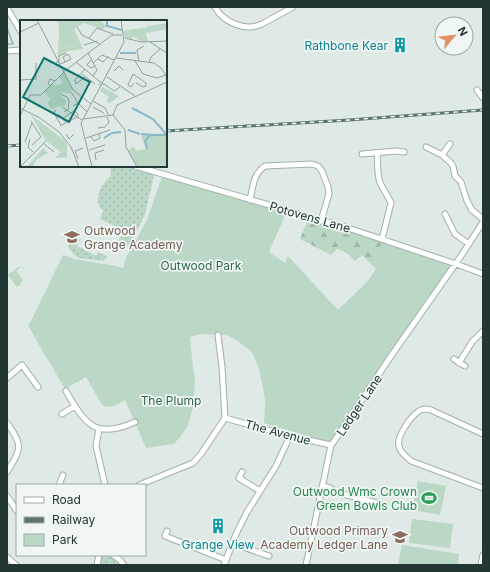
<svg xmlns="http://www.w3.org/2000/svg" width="490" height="572" font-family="Inter,sans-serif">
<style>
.grass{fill:url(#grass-dots)}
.forest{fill:url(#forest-firs)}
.green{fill:#bad8c5}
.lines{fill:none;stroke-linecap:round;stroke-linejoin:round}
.stream{stroke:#8cb8c9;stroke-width:1.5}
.minor-casing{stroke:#a3b0ac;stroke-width:7}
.minor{stroke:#fff;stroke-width:5}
.rail-casing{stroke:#5c736f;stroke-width:3}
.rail{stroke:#eff6f3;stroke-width:1.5;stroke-dasharray:4.5;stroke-linecap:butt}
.labels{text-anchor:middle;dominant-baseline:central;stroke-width:3.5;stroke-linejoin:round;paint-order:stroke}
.culture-label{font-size:12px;fill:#0d838f;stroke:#eff6f3;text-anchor:end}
.street-label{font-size:12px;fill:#223734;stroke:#eff6f3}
.education-label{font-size:12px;fill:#785e54;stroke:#eff6f3;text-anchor:start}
.park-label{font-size:12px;fill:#31694d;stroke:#eff6f3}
.leisure-label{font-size:12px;fill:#27864d;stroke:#eff6f3;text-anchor:end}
.inset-river{fill:none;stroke:#8cb8c9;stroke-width:2}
.inset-road{fill:none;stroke:#93a29e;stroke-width:1}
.view{fill:#0f766e;fill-opacity:0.15;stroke:#0f766e;stroke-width:2}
.inset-edge{fill:none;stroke:#223734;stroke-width:2}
</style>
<defs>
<pattern id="grass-dots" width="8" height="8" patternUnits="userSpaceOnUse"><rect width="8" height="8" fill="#bad8c5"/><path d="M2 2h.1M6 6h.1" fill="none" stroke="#a0baaa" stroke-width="1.8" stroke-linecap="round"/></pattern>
<pattern id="forest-firs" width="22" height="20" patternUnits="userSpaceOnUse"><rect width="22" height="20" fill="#bad8c5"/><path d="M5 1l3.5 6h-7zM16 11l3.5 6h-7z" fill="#a0baaa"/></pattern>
</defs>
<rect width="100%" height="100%" fill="#dfe9e5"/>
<!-- grass -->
<path class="grass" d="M110,166H135L155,172L145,214L141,223L125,251L115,249L123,230L100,219L103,211C92,202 101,183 111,176Z
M73,236L80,240L77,246L96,256L98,252L107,256L104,261L79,258L75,256L68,247Z
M99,555H113L124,565H97Z"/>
<!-- forest -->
<path class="forest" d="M309,217L456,264L328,442L264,423C265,417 266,410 265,404C265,391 260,366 254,355C250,349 236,339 229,336C227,335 223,335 220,334L243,328L269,372L396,273L374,267L362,255L355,261L347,253L337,249L331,255L300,239Z"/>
<!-- green -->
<path class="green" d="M163,174L287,211L269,252L285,263L288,256L338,310L366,283L375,271L382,239L456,264L335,440L328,442L264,423L265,405V397L259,369L256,361L252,352L238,341L229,335L200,334L190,337L193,368L195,380L193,407L188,425L180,437L174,444L146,448L125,400L114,406L105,407L101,403L86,377L65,389L38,343L28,325L30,323L63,255L75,259L110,265L123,268L126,258L147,220Z
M18,267H21L16,271L23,280L21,283V284L17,287L8,275Z
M418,481L446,486L440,515L412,510Z
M412,519L453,524L450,548L409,543Z
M402,545L459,554L458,565H398Z"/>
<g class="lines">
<!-- stream -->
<path class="stream" d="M7,28L13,44H7"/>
<!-- minor casing -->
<g class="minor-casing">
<path id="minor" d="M215,7C223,22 245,32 262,24L293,7
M7,8L21,32
M7,51L21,50
M477,90L483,98
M426,147L442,155L450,162L453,166L455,176L461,182L467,201L472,210L483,219
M377,153C378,161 377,171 379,179C381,188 388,195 391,203L382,239
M362,154L396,151L404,152
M442,155L450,144
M135,166L345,227L456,264L483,274
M250,200C253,187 253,174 265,166L312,164L318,166L322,171L328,187L329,194L321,221
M445,214L455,234L469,244
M454,359L465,366
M459,363L472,342L483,331
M7,378L22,365L38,387
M66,391C85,424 95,440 135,422
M62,414L75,406
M225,418L290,436L331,445
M7,423C24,446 21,449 7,472
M99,429L96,446L105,485
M483,434L431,410C427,409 423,408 419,411C411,416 396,437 399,446C400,453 406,456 411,461L483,488
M242,472L239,478L260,491
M59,485L63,475
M139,485L193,463L201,454L225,418L222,367L218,335
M322,486L330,488L336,492L380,504
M7,496L17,511
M167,531L165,536L226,560L224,565
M232,543L269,556
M113,555L120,560L124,565
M7,557L16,565
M226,560L236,534L247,512L276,466L290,436
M97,565L99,555
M306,565L331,445L335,440L391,356L461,256L483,222
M481,565L483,555"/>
</g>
<!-- minor -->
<use href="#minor" class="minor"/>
<!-- rail casing -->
<g class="rail-casing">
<path id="rail" d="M166,131L349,120L483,110
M7,146L21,145"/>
</g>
<!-- rail -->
<use href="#rail" class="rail"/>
</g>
<!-- icons -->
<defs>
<g id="building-bare" transform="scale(1.2)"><path d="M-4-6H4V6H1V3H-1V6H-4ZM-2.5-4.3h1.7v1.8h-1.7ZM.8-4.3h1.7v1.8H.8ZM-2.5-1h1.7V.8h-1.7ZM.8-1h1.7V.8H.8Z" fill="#0f9aa8" stroke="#eff6f3" stroke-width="2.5" paint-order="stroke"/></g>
<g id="school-bare" transform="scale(1.2)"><path d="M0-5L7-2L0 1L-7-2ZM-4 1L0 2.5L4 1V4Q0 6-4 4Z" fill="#8d6e63" stroke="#eff6f3" stroke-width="2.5" paint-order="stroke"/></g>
<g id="stadium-bare" transform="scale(1.2)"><path d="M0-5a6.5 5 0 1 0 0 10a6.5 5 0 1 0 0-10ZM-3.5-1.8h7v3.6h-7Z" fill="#2e9e5b" stroke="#eff6f3" stroke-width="2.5" paint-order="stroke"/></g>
</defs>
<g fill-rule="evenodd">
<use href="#building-bare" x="400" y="45"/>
<use href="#school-bare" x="72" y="237"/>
<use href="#stadium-bare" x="429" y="498"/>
<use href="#building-bare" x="218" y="526"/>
<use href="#school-bare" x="400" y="537"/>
</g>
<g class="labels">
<!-- culture labels -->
<g class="culture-label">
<text x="388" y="45">Rathbone Kear</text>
<text x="218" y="544" text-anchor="middle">Grange View</text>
</g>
<!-- street labels -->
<g class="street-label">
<text transform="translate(310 217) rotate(16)">Potovens Lane</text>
<text transform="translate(359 405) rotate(-56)">Ledger Lane</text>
<text transform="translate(278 432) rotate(15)">The Avenue</text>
</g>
<!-- education labels -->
<g class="education-label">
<text x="84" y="230">Outwood<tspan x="84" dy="14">Grange Academy</tspan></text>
<text x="388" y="530" text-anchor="end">Outwood Primary<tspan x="388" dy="14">Academy Ledger Lane</tspan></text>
</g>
<!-- park labels -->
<g class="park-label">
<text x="201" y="265">Outwood Park</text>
<text x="171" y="400">The Plump</text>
</g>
<!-- leisure labels -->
<g class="leisure-label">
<text x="417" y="491">Outwood Wmc Crown<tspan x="417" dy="14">Green Bowls Club</tspan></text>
</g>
</g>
<!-- overview -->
<g transform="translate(20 20)">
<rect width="147" height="147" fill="#dfe9e5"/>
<path d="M129,0V6L147,3V9L126,13L128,22H121L113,16L112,19L105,18L103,11L128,7ZM147,113V147H117L108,130L114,127L116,131L127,129L121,115ZM23,128L28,133L17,139L12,147H7Z" fill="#bad8c5"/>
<path d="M64,3L54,9L63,29L47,31L38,36L39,11L41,29L54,26L57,25L52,8ZM121,115L123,116V121L127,120L125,116H140L127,130L116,137L117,145L108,130L114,127L116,131L127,129L122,120ZM133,129L128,135L125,147H121L118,141Z" fill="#bad8c5"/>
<path d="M80,62L82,67L99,76L90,83L86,81L89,77L80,71L82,67L78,65Z" fill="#bad8c5"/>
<path d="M38,0H80L87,7L81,9L64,3L52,9L57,25L41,29ZM44,52L53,69L49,74L43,72L39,75L46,80V85L31,89L27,83L30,79L24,71L33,63L35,66L43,63L39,57ZM11,95L44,120L47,124V137L35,138L41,132L26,121Z" fill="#bad8c5"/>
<path class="inset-river" d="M87,0V6L102,10M100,33H116M112,88L133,99L147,115M108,110L120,114M121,114L135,115M84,118L92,113L101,112M127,129L125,121L130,115H146"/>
<path class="inset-road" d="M17,0L53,70L71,84M57,7L62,15L80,24M77,8L93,14M0,12L19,3M69,18L77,8M105,18L121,22L147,21M130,22L147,33M64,25L77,21M68,33L77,50L73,56M96,38L134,43L141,48L147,57M78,39L83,42L89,36M71,40L67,45L71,48L75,46M115,41L123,54L137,58L146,55M119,41L117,30L124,26M36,42H39V36L46,33M56,42L84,65M73,43L82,35L94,40M129,43L131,37L140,29M40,44L45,42L51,39L48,34L43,37L45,42M65,49L55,60L56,64L65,57M94,51L99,46L103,50M62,54L75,64M87,57L115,76M0,60L16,59V43M114,63L111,67L108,65L113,54L126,63V66L123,67L116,63M84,64L94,71L100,67M30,66L28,63L30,59L35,61M51,72L58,83M40,74L47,77L49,81L48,90L44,92M73,81L85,88L89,96M53,86L58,83L67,92M42,87L62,100M73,87L84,93M0,88L20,98L39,112L51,127L59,147M36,91H34L35,95L41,105M35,95H40L45,102M93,95L97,85L147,62M93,95L105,110L106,127L117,147M0,96L10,75H21L46,50L92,15H102M63,99L93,95M11,101L21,117L12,125M40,106L57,97L58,94L54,91L43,98M78,108L85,107L89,102L87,97M46,114L49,119L54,114M71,117L74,121L80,118L79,114M66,118L90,110M10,119L8,127L13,132M5,122L12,103M23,123L34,132L32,130M69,130L85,125M58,139L55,131L63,128M76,140L75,133L84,130M1,146L26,121M72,147L61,103L104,22L101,0"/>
<path class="view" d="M24,38L70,62L49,102L3,77Z"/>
<rect width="147" height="147" class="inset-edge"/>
</g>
<!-- border -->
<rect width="490" height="572" fill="none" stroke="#223734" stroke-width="16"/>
<!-- legend -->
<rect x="16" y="484" width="130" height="72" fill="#eff6f3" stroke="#9daaa7"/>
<rect x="24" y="497" width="20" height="6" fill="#ffffff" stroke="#9daaa7"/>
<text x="52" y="504" font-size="12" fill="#223734">Road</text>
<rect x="24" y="517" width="20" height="6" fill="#5c736f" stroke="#9daaa7"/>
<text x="52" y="524" font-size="12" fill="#223734">Railway</text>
<rect x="24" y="534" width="20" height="12" fill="#bad8c5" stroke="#9daaa7"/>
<text x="52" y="544" font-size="12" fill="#223734">Park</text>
<!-- north arrow -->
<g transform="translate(454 36) rotate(62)"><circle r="19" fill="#eff6f3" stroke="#9daaa7"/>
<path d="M0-3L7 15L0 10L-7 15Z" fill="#e39163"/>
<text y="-6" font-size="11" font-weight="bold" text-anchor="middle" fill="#223734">N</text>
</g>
</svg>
